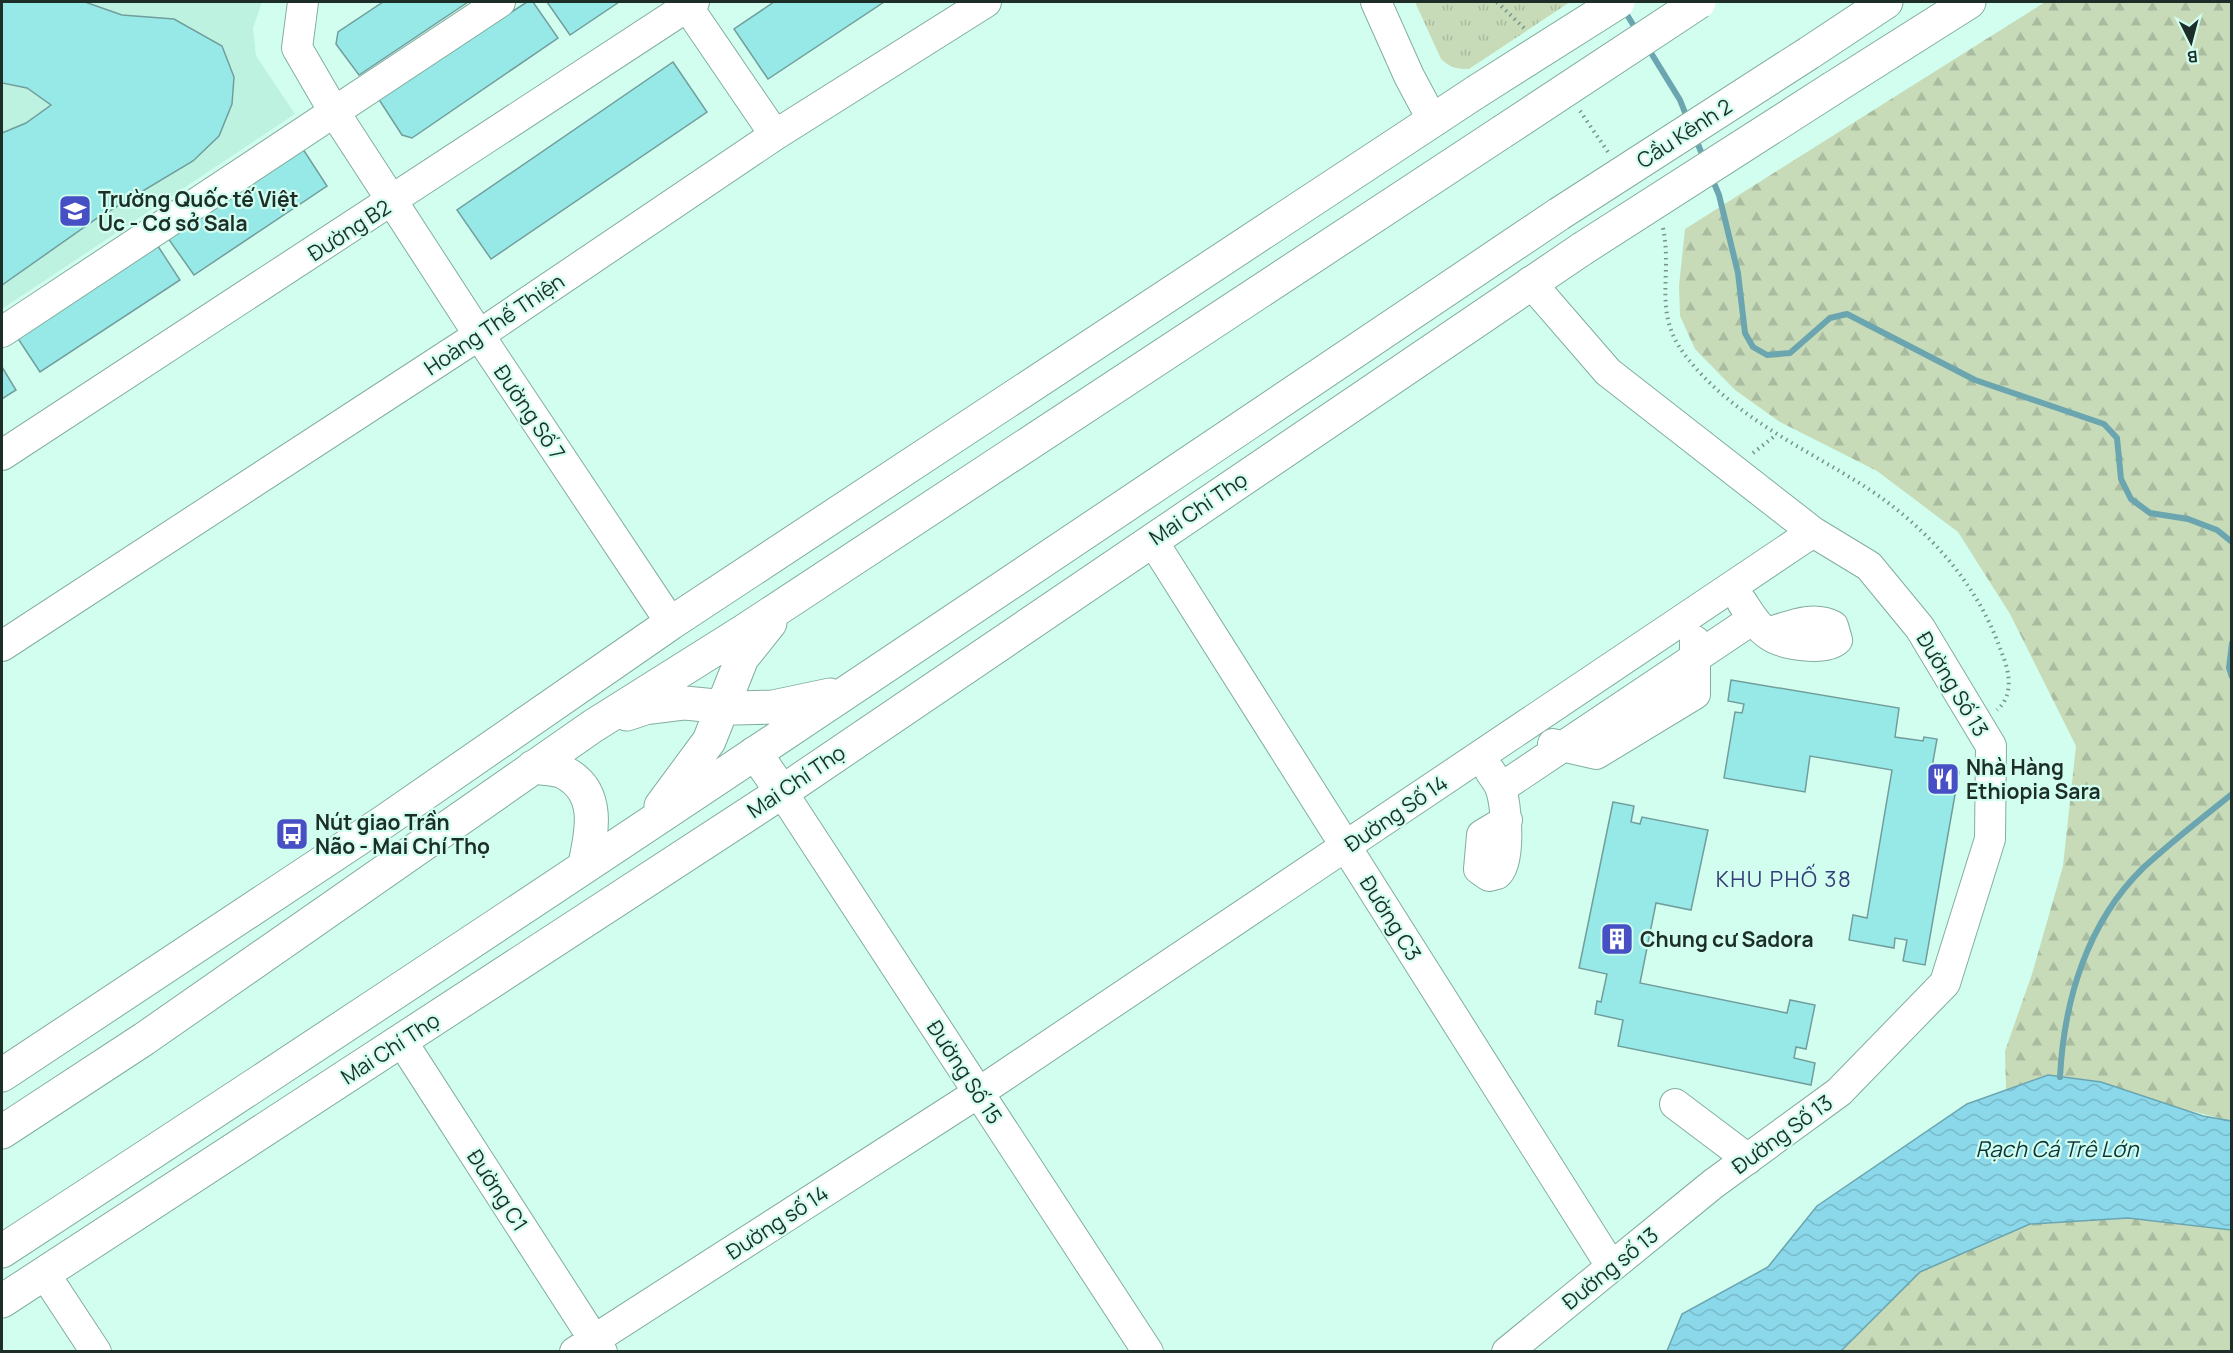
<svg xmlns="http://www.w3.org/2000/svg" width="2233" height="1353" font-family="Manrope,sans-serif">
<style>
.built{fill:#bdf1e0}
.grass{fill:url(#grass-tufts)}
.forest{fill:url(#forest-firs)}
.water{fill:url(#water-waves);stroke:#6aa5b0;stroke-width:1.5}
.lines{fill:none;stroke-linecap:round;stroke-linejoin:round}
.stream{stroke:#6aa5b0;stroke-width:6}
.building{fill:#97e9e7;stroke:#719e9d;stroke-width:1.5}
.minor-casing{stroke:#83ada0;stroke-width:32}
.major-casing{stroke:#83ada0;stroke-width:35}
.highway-casing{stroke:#83ada0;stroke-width:35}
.path{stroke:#76948b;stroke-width:4;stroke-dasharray:1.5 4.5;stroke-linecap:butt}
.minor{stroke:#fff;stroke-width:30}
.major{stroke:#fff;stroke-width:33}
.highway{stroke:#fff;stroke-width:33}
.major-bridge-casing{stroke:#83ada0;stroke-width:35;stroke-linecap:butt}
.highway-bridge-casing{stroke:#83ada0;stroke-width:35;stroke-linecap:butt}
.major-bridge{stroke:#fff;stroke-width:33}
.highway-bridge{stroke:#fff;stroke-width:33}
.labels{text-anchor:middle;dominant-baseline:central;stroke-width:4.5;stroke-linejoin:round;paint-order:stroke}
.street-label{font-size:21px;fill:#1d2e29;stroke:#d2feef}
.poi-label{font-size:21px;font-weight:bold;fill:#1d2e29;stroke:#d2feef;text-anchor:start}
.neighbourhood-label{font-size:22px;letter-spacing:1.5px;fill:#343c77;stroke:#d2feef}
.water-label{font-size:22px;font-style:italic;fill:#0d333b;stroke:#d2feef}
</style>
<defs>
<pattern id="grass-tufts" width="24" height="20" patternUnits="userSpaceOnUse" patternTransform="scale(1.5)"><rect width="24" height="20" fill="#c7dbb9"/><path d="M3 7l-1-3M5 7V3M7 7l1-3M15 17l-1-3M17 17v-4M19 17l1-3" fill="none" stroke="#aabc9f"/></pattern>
<pattern id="forest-firs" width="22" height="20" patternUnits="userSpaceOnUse" patternTransform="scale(1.5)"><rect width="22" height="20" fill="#c7dbb9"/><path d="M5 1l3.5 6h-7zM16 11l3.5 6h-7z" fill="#aabc9f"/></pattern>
<pattern id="water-waves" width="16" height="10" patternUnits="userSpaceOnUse" patternTransform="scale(1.5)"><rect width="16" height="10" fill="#8bd8ea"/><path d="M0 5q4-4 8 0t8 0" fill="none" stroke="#78bac9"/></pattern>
</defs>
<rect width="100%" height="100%" fill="#d2feef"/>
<!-- built -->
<path class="built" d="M2,2H262L253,28L256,56L295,114L2,309Z"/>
<!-- grass -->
<path class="grass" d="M1415,2H1570L1469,69C1457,69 1450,68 1441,59Z"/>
<!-- forest -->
<path class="forest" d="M2045,2H2231V1121L2048,1075L2006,1090L2005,1051L2032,974L2063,866L2076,746L2010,614L1958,532L1877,471L1780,422L1735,390L1695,349L1680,316L1679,286L1685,229Z
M2128,1218L2231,1230V1351L1841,1352L1920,1272L2030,1224Z"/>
<!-- water -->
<path class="water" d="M2048,1075L2101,1082L2203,1116L2231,1121V1230L2128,1218L2030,1224L1920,1272L1841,1351H1667L1682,1314L1768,1267L1817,1206L1967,1104Z"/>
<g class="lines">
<!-- stream -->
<path class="stream" d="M1624,10L1637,31
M1648,48L1680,100L1688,120
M1695,137L1704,159
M1711,176L1719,195L1738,273L1745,333L1753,347L1767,355L1790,353L1830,318L1847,314L1975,380L2104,424L2117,438L2121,479L2131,499L2150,513L2188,519L2217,530L2232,542
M2232,643L2229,668L2232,677
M2060,1077C2064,1000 2087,923 2143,868C2171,842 2202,818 2232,794"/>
</g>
<!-- building -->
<path class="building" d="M2,2H85L122,15L174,19L222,46L234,77L232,104L219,136L193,161L96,219L2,285V133L26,123L51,105L27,88L2,83Z
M383,2H468L359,75L336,44L338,32Z
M527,2H533L558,38L412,138L402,135L378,98Z
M547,2H619L570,35Z
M774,2H884L768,79L734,29Z
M673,62L707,112L491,259L457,210Z
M299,143L327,186L194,275L165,234Z
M152,237L180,280L40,372L13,331Z
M2,367L16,390L2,399Z
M1731,680L1899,708L1895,737L1923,741L1924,737L1937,739L1932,767L1959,772L1925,965L1903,961L1907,940L1895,938L1894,948L1849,940L1853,915L1867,918L1892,770L1810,756L1805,792L1724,778L1735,712L1742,713L1744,704L1728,701Z
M1613,802L1634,806L1631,822L1640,824L1642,817L1708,830L1691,910L1656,903L1640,983L1787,1013L1790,1000L1815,1005L1806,1049L1796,1047L1794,1058L1815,1063L1811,1085L1618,1046L1623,1020L1595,1014L1597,1001L1601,1002L1607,974L1579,968Z"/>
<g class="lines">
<!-- minor casing -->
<g class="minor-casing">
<path id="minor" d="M303,2L297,48L333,110L479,335L671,623
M1376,2L1409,76L1433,121
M687,6L775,135
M2,332L500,2
M2,455L694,2
M1152,540L1611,1266
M1742,602C1750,614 1757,627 1769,635C1783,645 1825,651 1837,640L1833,626C1812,615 1788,627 1767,633
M2,646L479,335L775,135L986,2
M1553,744L1596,754L1695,694V641
M1490,771C1493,776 1498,782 1500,787C1507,803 1511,864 1497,874L1489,876L1479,869L1482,835L1507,820
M1501,788L1753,619
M782,792L1148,1352
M401,1040L602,1352
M1675,1104L1748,1159
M44,1273L96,1352
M575,1352L978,1093L1813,532
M1507,1352L1713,1184L1839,1092L1945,983L1990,839L1991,746L1920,628L1869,566L1813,532L1608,372L1530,282"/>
</g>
<!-- major casing -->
<g class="major-casing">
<path id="major" d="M1833,88L1969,2
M755,753L782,792
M2,1075L385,821L671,623L1476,92
M2,1301L782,792L1582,249"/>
</g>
<!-- highway casing -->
<g class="highway-casing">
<path id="highway" d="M1809,53L1886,2
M627,714L645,708L685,703L736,708L773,707L830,695
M533,767C542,769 556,768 565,773C601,792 592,832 585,864
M661,806L709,741L742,658L770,623
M2,1132L144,1039L593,726L744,631L1502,132
M2,1251C524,910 1042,562 1559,214"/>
</g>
<!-- path -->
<path class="path" d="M1497,2L1526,30
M1580,111L1608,152
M1663,228C1673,276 1652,312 1685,355C1729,413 1796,444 1856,481C1920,520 1976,579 2001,651C2009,670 2015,694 1997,710
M1753,453L1776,435"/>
<!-- minor -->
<use href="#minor" class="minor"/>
<!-- major -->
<use href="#major" class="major"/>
<!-- highway -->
<use href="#highway" class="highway"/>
<!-- major-bridge casing -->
<g class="major-bridge-casing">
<path id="major-bridge" d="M1476,92L1618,2
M1582,249L1833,88"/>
</g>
<!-- highway-bridge casing -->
<g class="highway-bridge-casing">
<path id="highway-bridge" d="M1502,132L1699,2
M1559,214L1809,53"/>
</g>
<!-- major-bridge -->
<use href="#major-bridge" class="major-bridge"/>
<!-- highway-bridge -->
<use href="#highway-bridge" class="highway-bridge"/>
</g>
<!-- icons -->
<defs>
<g id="school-square" transform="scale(1.725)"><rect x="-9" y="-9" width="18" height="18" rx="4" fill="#474fc4" stroke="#d2feef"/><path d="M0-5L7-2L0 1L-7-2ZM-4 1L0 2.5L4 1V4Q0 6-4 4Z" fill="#fff"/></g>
<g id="restaurant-square" transform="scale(1.725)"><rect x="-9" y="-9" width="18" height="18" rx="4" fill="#474fc4" stroke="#d2feef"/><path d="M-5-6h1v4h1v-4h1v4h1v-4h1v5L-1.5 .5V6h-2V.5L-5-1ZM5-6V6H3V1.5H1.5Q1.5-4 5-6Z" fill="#fff"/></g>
<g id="bus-square" transform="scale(1.725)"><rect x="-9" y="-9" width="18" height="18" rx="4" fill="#474fc4" stroke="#d2feef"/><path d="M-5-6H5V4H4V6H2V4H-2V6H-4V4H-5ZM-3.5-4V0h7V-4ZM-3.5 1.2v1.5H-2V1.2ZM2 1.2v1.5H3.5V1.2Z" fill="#fff"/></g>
<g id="building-square" transform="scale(1.725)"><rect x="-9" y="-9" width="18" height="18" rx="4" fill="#474fc4" stroke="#d2feef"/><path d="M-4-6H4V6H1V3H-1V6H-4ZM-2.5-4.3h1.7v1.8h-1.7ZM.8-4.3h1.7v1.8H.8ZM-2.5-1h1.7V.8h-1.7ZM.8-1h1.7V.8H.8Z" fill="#fff"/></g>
</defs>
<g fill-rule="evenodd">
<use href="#school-square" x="75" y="211"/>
<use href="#restaurant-square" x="1943" y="779"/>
<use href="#bus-square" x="292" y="834"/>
<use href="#building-square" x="1617" y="939"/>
</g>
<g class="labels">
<!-- street labels -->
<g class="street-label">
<text transform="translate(1684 133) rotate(-33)">Cầu Kênh 2</text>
<text transform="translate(349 230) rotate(-33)">Đường B2</text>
<text transform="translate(494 324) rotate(-34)">Hoàng Thế Thiện</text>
<text transform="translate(530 412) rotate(56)">Đường Số 7</text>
<text transform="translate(1198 508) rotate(-34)">Mai Chí Thọ</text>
<text transform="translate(1953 684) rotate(59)">Đường Số 13</text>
<text transform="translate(796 781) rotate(-34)">Mai Chí Thọ</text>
<text transform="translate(1396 813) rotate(-34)">Đường Số 14</text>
<text transform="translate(1391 918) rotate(58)">Đường C3</text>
<text transform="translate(390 1048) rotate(-33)">Mai Chí Thọ</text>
<text transform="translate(965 1072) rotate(57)">Đường Số 15</text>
<text transform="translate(1782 1134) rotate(-36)">Đường Số 13</text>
<text transform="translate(498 1190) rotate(57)">Đường C1</text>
<text transform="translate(777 1222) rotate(-33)">Đường số 14</text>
<text transform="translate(1610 1268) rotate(-39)">Đường số 13</text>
</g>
<!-- poi labels -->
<g class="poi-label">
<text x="98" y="199">Trường Quốc tế Việt<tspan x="98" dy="24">Úc - Cơ sở Sala</tspan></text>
<text x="1966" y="767">Nhà Hàng<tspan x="1966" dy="24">Ethiopia Sara</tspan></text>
<text x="315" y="822">Nút giao Trần<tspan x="315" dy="24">Não - Mai Chí Thọ</tspan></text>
<text x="1640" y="939">Chung cư Sadora</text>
</g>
<!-- neighbourhood labels -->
<g class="neighbourhood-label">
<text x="1784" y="879">KHU PHỐ 38</text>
</g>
<!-- water labels -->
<g class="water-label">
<text x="2057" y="1149">Rạch Cá Trê Lớn</text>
</g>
</g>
<!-- border -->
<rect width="2233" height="1353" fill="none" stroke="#1d2e29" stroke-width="6"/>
<!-- north arrow -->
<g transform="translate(2191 42) rotate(174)" stroke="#d2feef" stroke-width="4.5" paint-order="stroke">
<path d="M0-4.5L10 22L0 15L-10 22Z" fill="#1d2e29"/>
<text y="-9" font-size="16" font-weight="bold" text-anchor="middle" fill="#1d2e29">B</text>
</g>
</svg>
